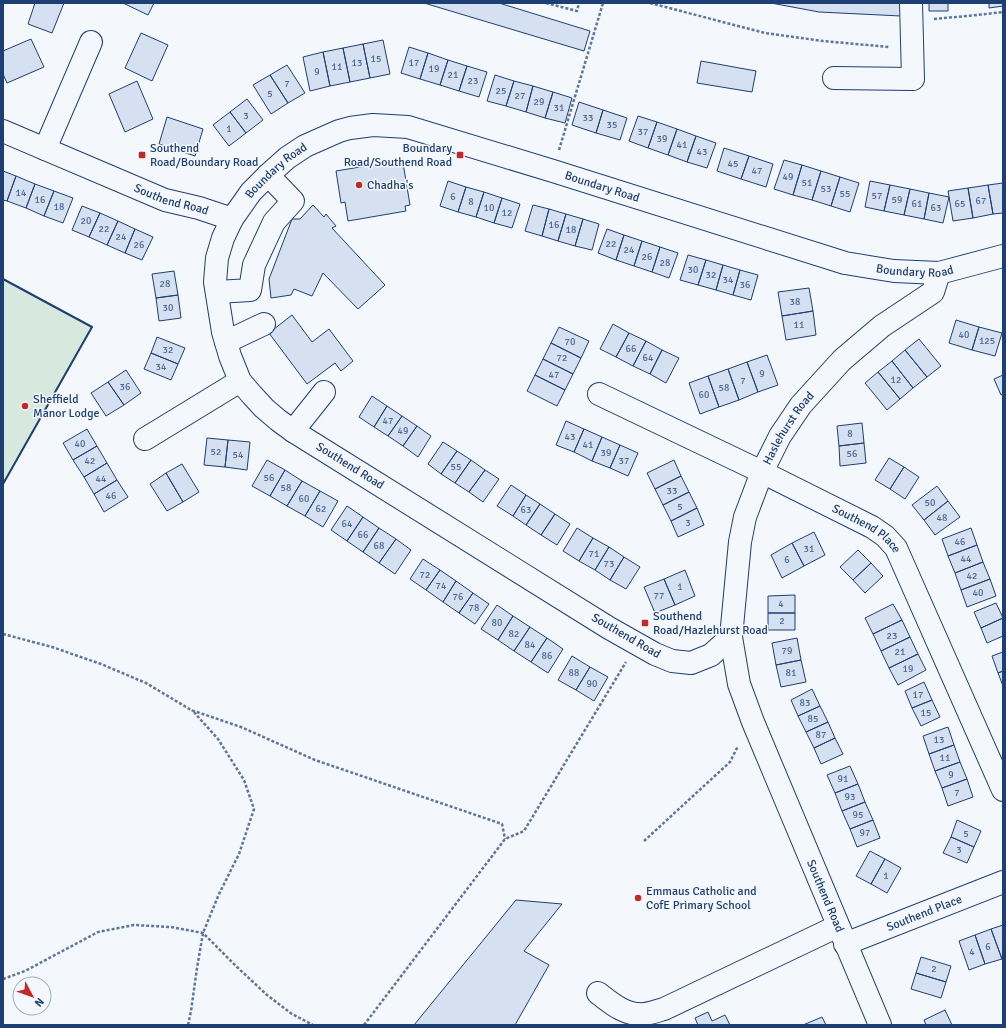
<svg xmlns="http://www.w3.org/2000/svg" width="1006" height="1028" font-family="Signika,sans-serif">
<style>
.green{fill:#d7e8df;stroke:#687fa3}
.building{fill:#d5e0f0;stroke:#1d3f73}
.lines{fill:none;stroke-linecap:round;stroke-linejoin:round}
.minor-casing{stroke:#1d3f73;stroke-width:24}
.path{stroke:#5e769c;stroke-width:2.5;stroke-dasharray:3 2;stroke-linecap:butt}
.minor{stroke:#f4f7fb;stroke-width:22}
.wall{stroke:#1d3f73;stroke-width:2}
.poi-dot{fill:#c62828;stroke:#f4f7fb;stroke-width:1.5}
.labels{text-anchor:middle;dominant-baseline:central;stroke-width:3;stroke-linejoin:round;paint-order:stroke}
.number-label{font-size:10px;fill:#4b6792}
.poi-label{font-size:12px;fill:#1d3f73;stroke:#f4f7fb;text-anchor:start}
.street-label{font-size:12px;fill:#1d3f73;stroke:#f4f7fb}
</style>
<rect width="100%" height="100%" fill="#f4f7fb"/>
<!-- green -->
<path class="green" d="M3,279L92,327L3,484Z"/>
<!-- building -->
<path class="building" d="M35,3H64L52,33L28,24Z
M123,3H154L148,15Z
M424,3H499L590,31L584,51Z
M771,3H902L901,16L819,12Z
M929,3H948V11H929Z
M989,3H1003V6L989,8Z
M141,33L168,45L152,81L125,68Z
M31,39L44,67L7,83L3,74V51Z
M383,40L390,74L370,78L363,44Z
M363,44L370,78L350,82L343,48Z
M409,47L428,53L420,79L401,73Z
M343,48L350,82L330,86L323,52Z
M323,52L330,86L310,91L303,57Z
M428,53L448,60L440,85L420,79Z
M448,60L467,66L459,91L440,85Z
M701,61L756,71L752,92L697,83Z
M287,65L305,93L288,103L270,75Z
M467,66L487,72L479,97L459,91Z
M270,75L288,103L271,114L253,85Z
M495,75L514,81L506,106L487,101Z
M137,81L153,119L125,132L109,94Z
M514,81L533,86L526,112L506,106Z
M533,86L553,92L545,118L526,112Z
M553,92L572,98L565,123L545,118Z
M247,99L263,120L246,133L230,112Z
M579,102L603,110L596,133L572,125Z
M603,110L627,118L620,140L596,133Z
M230,112L246,133L229,146L213,125Z
M638,116L657,122L648,148L629,141Z
M167,117L203,129L195,156L159,144Z
M657,122L677,129L668,155L648,148Z
M677,129L696,136L687,162L668,155Z
M696,136L716,143L707,168L687,162Z
M724,148L749,156L741,179L717,171Z
M749,156L773,164L766,187L741,179Z
M784,160L802,165L793,195L774,189Z
M396,161L397,165L403,163L410,205L405,206L406,211L348,221L345,202L341,203L336,171Z
M802,165L821,171L812,200L793,195Z
M3,171L16,176L7,201L3,200Z
M821,171L840,177L831,206L812,200Z
M16,176L35,184L26,208L7,201Z
M840,177L859,183L850,212L831,206Z
M448,181L466,187L458,212L440,206Z
M870,181L890,185L884,211L865,207Z
M1003,183V213L993,214L988,185Z
M35,184L54,191L44,216L26,208Z
M890,185L910,189L904,215L884,211Z
M988,185L993,214L973,218L968,188Z
M466,187L484,192L476,217L458,212Z
M968,188L973,218L953,221L948,191Z
M910,189L929,193L924,219L904,215Z
M54,191L73,198L63,223L44,216Z
M484,192L502,198L494,223L476,217Z
M929,193L949,197L943,223L924,219Z
M502,198L520,204L512,228L494,223Z
M313,205L324,217L326,214L336,226L332,228L385,285L358,309L323,273L312,296L294,289L291,295L271,298L269,279L292,219H300Z
M533,205L549,209L542,236L525,231Z
M82,206L100,213L89,237L72,230Z
M549,209L566,214L558,241L542,236Z
M100,213L118,221L107,245L89,237Z
M566,214L583,219L575,246L558,241Z
M583,219L599,224L592,250L575,246Z
M118,221L135,229L125,253L107,245Z
M135,229L153,237L142,260L125,253Z
M607,229L624,235L616,260L598,253Z
M624,235L642,241L634,266L616,260Z
M642,241L660,247L652,272L634,266Z
M660,247L678,253L669,278L652,272Z
M688,255L706,260L698,285L680,280Z
M706,260L723,265L716,290L698,285Z
M723,265L740,270L733,295L716,290Z
M740,270L758,275L751,300L733,295Z
M174,271L178,295L156,298L152,274Z
M809,288L813,311L782,316L778,292Z
M178,295L181,318L159,321L156,298Z
M813,311L816,335L786,340L782,316Z
M292,315L312,342L329,329L353,361L341,371L335,363L307,384L269,333Z
M956,320L979,327L972,350L949,343Z
M613,324L629,333L616,357L600,349Z
M559,327L589,341L581,358L551,343Z
M979,327L1002,333L995,356L972,350Z
M629,333L646,341L633,366L616,357Z
M157,337L185,348L178,364L151,353Z
M919,339L941,366L927,377L905,350Z
M646,341L662,350L650,374L633,366Z
M551,343L581,358L573,374L543,359Z
M662,350L679,358L666,383L650,374Z
M905,350L927,377L913,388L892,361Z
M151,353L178,364L171,380L144,369Z
M767,355L778,385L758,392L747,362Z
M543,359L573,374L565,390L535,375Z
M892,361L913,388L900,399L878,372Z
M747,362L758,392L739,400L728,369Z
M728,369L739,400L719,407L708,376Z
M126,370L141,393L124,405L108,382Z
M878,372L900,399L887,410L865,383Z
M535,375L565,390L557,406L527,391Z
M1003,375V394L1001,395L994,379Z
M708,376L719,407L700,414L689,383Z
M108,382L124,405L106,416L91,393Z
M372,396L387,406L374,427L359,417Z
M387,406L402,416L388,436L374,427Z
M402,416L417,426L403,446L388,436Z
M566,421L584,429L574,452L556,445Z
M862,423L864,443L839,446L837,426Z
M417,426L431,436L418,457L403,446Z
M87,429L97,446L73,460L63,443Z
M584,429L602,437L592,461L574,452Z
M602,437L620,445L610,468L592,461Z
M207,438L228,440L225,467L204,465Z
M228,440L250,442L247,470L225,467Z
M443,442L457,451L441,474L428,464Z
M864,443L866,463L840,466L839,446Z
M620,445L638,453L628,476L610,468Z
M97,446L107,463L84,477L73,460Z
M457,451L471,460L455,483L441,474Z
M889,458L904,467L890,489L875,480Z
M267,460L285,470L270,496L252,486Z
M471,460L485,470L469,492L455,483Z
M674,460L681,476L655,489L647,473Z
M107,463L117,480L94,494L84,477Z
M182,464L199,492L183,502L166,473Z
M904,467L919,477L905,499L890,489Z
M285,470L302,481L287,506L270,496Z
M485,470L499,479L483,502L469,492Z
M166,473L183,502L167,511L150,484Z
M681,476L689,492L663,505L655,489Z
M117,480L128,497L104,512L94,494Z
M302,481L320,491L305,516L287,506Z
M511,485L526,495L513,516L497,506Z
M937,486L948,501L924,520L912,505Z
M320,491L338,501L323,527L305,516Z
M689,492L697,508L671,521L663,505Z
M526,495L540,504L526,525L513,516Z
M948,501L960,517L935,535L924,520Z
M540,504L555,514L541,535L526,525Z
M347,506L363,517L347,541L331,530Z
M697,508L704,525L678,537L671,521Z
M555,514L570,524L557,545L541,535Z
M363,517L379,528L363,552L347,541Z
M379,528L396,539L379,563L363,552Z
M577,528L593,538L579,561L563,551Z
M971,528L977,545L948,556L942,539Z
M814,532L825,555L804,566L792,543Z
M593,538L609,547L595,570L579,561Z
M396,539L411,550L395,574L379,563Z
M792,543L804,566L782,578L771,555Z
M977,545L983,562L955,573L948,556Z
M609,547L624,557L610,580L595,570Z
M858,550L871,563L853,580L840,567Z
M624,557L640,567L626,589L610,580Z
M423,559L440,570L426,590L410,579Z
M983,562L990,579L961,590L955,573Z
M871,563L883,576L865,593L853,580Z
M440,570L456,581L443,602L426,590Z
M685,570L695,596L675,605L664,579Z
M664,579L675,605L655,613L644,587Z
M990,579L996,596L967,607L961,590Z
M456,581L473,593L459,613L443,602Z
M473,593L489,604L475,624L459,613Z
M795,595V613H768V596Z
M996,603L1003,618L981,628L974,612Z
M893,604L902,620L873,634L865,618Z
M497,605L513,616L498,640L481,629Z
M768,613H795V630H768Z
M513,616L530,627L514,651L498,640Z
M1003,618V636L987,643L981,628Z
M902,620L910,637L881,651L873,634Z
M530,627L547,638L531,662L514,651Z
M910,637L918,654L889,668L881,651Z
M547,638L563,649L548,673L531,662Z
M797,638L801,660L776,665L772,643Z
M1003,652V671L998,673L992,656Z
M918,654L926,670L898,685L889,668Z
M572,656L590,667L576,690L558,680Z
M801,660L806,682L781,687L776,665Z
M590,667L608,677L594,701L576,690Z
M1003,671V686L998,673Z
M924,682L932,700L912,708L905,691Z
M812,689L820,706L798,716L791,700Z
M932,700L940,717L921,726L912,708Z
M820,706L828,722L806,732L798,716Z
M828,722L835,738L814,748L806,732Z
M948,727L954,745L929,754L923,736Z
M835,738L843,754L821,764L814,748Z
M954,745L960,762L935,771L929,754Z
M960,762L967,779L942,788L935,771Z
M850,766L858,784L835,793L827,775Z
M967,779L973,797L948,806L942,788Z
M858,784L865,802L842,811L835,793Z
M865,802L873,820L850,829L842,811Z
M873,820L880,838L857,847L850,829Z
M957,820L981,831L974,847L951,837Z
M951,837L974,847L967,863L943,853Z
M870,851L885,859L871,884L856,876Z
M885,859L901,868L887,893L871,884Z
M516,900L562,904L524,951L549,965L515,1025H414Z
M1003,925V958L1002,959L991,929Z
M991,929L1002,959L985,964L975,935Z
M975,935L985,964L969,970L959,941Z
M921,957L951,966L946,982L916,973Z
M916,973L946,982L941,998L911,989Z
M945,1010L952,1025H926L924,1020Z
M708,1012L712,1021L725,1015L730,1025H698L695,1018Z
M822,1017L826,1025H803Z"/>
<g class="lines">
<!-- minor casing -->
<g class="minor-casing">
<g id="minor">
<path d="M834,78L913,79L911,3"/>
<path id="s1" d="M3,131L165,200L199,208L232,219"/>
<path d="M45,149L91,42"/>
<path d="M217,292L250,290L254,265L274,222L293,201L268,175"/>
<path d="M226,342L264,324"/>
<path id="s2" d="M599,394L762,472L872,527L885,536L896,548L1003,790"/>
<path d="M293,431L324,392"/>
<path d="M145,439L240,381"/>
<path id="s3" d="M731,637L711,655L691,663L672,661L655,654L609,628L293,431L278,420L264,408L252,395L240,381L230,356L223,332L215,282L217,258L223,238L232,219L251,192L268,175L287,158L305,146L339,131L350,128L373,125L408,127L553,171L845,263L869,267L894,271L939,273L1003,256"/>
<path id="s4" d="M845,944L1003,882"/>
<path d="M598,993C612,1004 626,1016 645,1014C651,1013 657,1011 664,1009L838,926"/>
<path id="s5" d="M880,1025L753,722L739,684L731,637L740,542L745,517L762,472L780,436L801,405L842,360L882,326L933,292L939,273"/>
</g>
</g>
<!-- path -->
<path class="path" d="M546,3L577,11L579,3
M650,3L765,33L823,41L889,47
M934,19L977,15L1003,12
M559,150L603,3
M3,634L52,647L101,664L146,683L191,710L241,727L315,760L502,824L505,839
M644,841L730,762L738,746
M3,979L25,971L98,932L134,925L171,927L203,933L237,967L267,995L292,1014L313,1025
M188,1025L191,1011L197,968L203,933L219,894L239,854L254,809L244,780L218,739L192,710
M364,1025L505,839L524,831L626,662"/>
<!-- minor -->
<use href="#minor" class="minor"/>
<!-- wall -->
<path class="wall" d="M3,279L92,327L3,484"/>
</g>
<!-- markers -->
<g class="poi-dot">
<rect x="138" y="151" width="8" height="8" rx="2"/>
<rect x="456" y="151" width="8" height="8" rx="2"/>
<circle cx="359" cy="185" r="4"/>
<circle cx="25" cy="406" r="4"/>
<rect x="641" y="619" width="8" height="8" rx="2"/>
<circle cx="638" cy="898" r="4"/>
</g>
<g class="labels">
<!-- number labels -->
<g class="number-label">
<text x="376" y="59">15</text>
<text x="357" y="63">13</text>
<text x="414" y="63">17</text>
<text x="337" y="67">11</text>
<text x="434" y="69">19</text>
<text x="317" y="72">9</text>
<text x="453" y="75">21</text>
<text x="473" y="81">23</text>
<text x="287" y="84">7</text>
<text x="501" y="91">25</text>
<text x="270" y="94">5</text>
<text x="520" y="96">27</text>
<text x="539" y="102">29</text>
<text x="559" y="108">31</text>
<text x="246" y="116">3</text>
<text x="588" y="118">33</text>
<text x="612" y="125">35</text>
<text x="229" y="129">1</text>
<text x="643" y="132">37</text>
<text x="662" y="139">39</text>
<text x="682" y="145">41</text>
<text x="702" y="152">43</text>
<text x="733" y="164">45</text>
<text x="757" y="171">47</text>
<text x="788" y="177">49</text>
<text x="807" y="183">51</text>
<text x="826" y="189">53</text>
<text x="21" y="193">14</text>
<text x="845" y="194">55</text>
<text x="877" y="196">57</text>
<text x="453" y="197">6</text>
<text x="40" y="200">16</text>
<text x="897" y="200">59</text>
<text x="981" y="201">67</text>
<text x="471" y="202">8</text>
<text x="917" y="204">61</text>
<text x="960" y="204">65</text>
<text x="59" y="207">18</text>
<text x="489" y="208">10</text>
<text x="936" y="208">63</text>
<text x="507" y="213">12</text>
<text x="86" y="221">20</text>
<text x="554" y="225">16</text>
<text x="104" y="229">22</text>
<text x="571" y="230">18</text>
<text x="121" y="237">24</text>
<text x="611" y="244">22</text>
<text x="139" y="245">26</text>
<text x="629" y="250">24</text>
<text x="647" y="257">26</text>
<text x="665" y="263">28</text>
<text x="693" y="270">30</text>
<text x="711" y="275">32</text>
<text x="728" y="280">34</text>
<text x="165" y="284">28</text>
<text x="745" y="285">36</text>
<text x="795" y="302">38</text>
<text x="168" y="308">30</text>
<text x="799" y="325">11</text>
<text x="964" y="335">40</text>
<text x="987" y="341">125</text>
<text x="570" y="342">70</text>
<text x="631" y="349">66</text>
<text x="168" y="350">32</text>
<text x="562" y="358">72</text>
<text x="648" y="358">64</text>
<text x="161" y="367">34</text>
<text x="762" y="374">9</text>
<text x="554" y="375">47</text>
<text x="896" y="380">12</text>
<text x="743" y="381">7</text>
<text x="125" y="387">36</text>
<text x="724" y="388">58</text>
<text x="704" y="395">60</text>
<text x="388" y="421">47</text>
<text x="403" y="431">49</text>
<text x="850" y="434">8</text>
<text x="570" y="437">43</text>
<text x="80" y="444">40</text>
<text x="588" y="445">41</text>
<text x="216" y="452">52</text>
<text x="606" y="453">39</text>
<text x="852" y="454">56</text>
<text x="238" y="455">54</text>
<text x="90" y="461">42</text>
<text x="624" y="461">37</text>
<text x="456" y="467">55</text>
<text x="269" y="478">56</text>
<text x="101" y="479">44</text>
<text x="286" y="488">58</text>
<text x="672" y="491">33</text>
<text x="111" y="496">46</text>
<text x="304" y="499">60</text>
<text x="930" y="503">50</text>
<text x="680" y="507">5</text>
<text x="321" y="509">62</text>
<text x="526" y="510">63</text>
<text x="942" y="518">48</text>
<text x="688" y="523">3</text>
<text x="347" y="524">64</text>
<text x="363" y="535">66</text>
<text x="960" y="542">46</text>
<text x="379" y="546">68</text>
<text x="809" y="549">31</text>
<text x="594" y="554">71</text>
<text x="966" y="559">44</text>
<text x="787" y="560">6</text>
<text x="609" y="564">73</text>
<text x="425" y="575">72</text>
<text x="972" y="576">42</text>
<text x="441" y="586">74</text>
<text x="680" y="587">1</text>
<text x="978" y="593">40</text>
<text x="659" y="596">77</text>
<text x="458" y="597">76</text>
<text x="781" y="604">4</text>
<text x="474" y="608">78</text>
<text x="782" y="621">2</text>
<text x="497" y="623">80</text>
<text x="514" y="634">82</text>
<text x="892" y="636">23</text>
<text x="530" y="645">84</text>
<text x="787" y="651">79</text>
<text x="900" y="652">21</text>
<text x="547" y="656">86</text>
<text x="908" y="669">19</text>
<text x="574" y="673">88</text>
<text x="791" y="673">81</text>
<text x="592" y="684">90</text>
<text x="918" y="695">17</text>
<text x="805" y="703">83</text>
<text x="926" y="713">15</text>
<text x="813" y="719">85</text>
<text x="821" y="735">87</text>
<text x="939" y="740">13</text>
<text x="945" y="758">11</text>
<text x="951" y="775">9</text>
<text x="843" y="779">91</text>
<text x="957" y="793">7</text>
<text x="850" y="797">93</text>
<text x="858" y="815">95</text>
<text x="865" y="833">97</text>
<text x="966" y="834">5</text>
<text x="959" y="850">3</text>
<text x="886" y="876">1</text>
<text x="988" y="947">6</text>
<text x="972" y="952">4</text>
<text x="934" y="969">2</text>
</g>
<!-- poi labels -->
<g class="poi-label">
<text x="150" y="148">Southend<tspan x="150" dy="14">Road/Boundary Road</tspan></text>
<text x="452" y="148" text-anchor="end">Boundary<tspan x="452" dy="14">Road/Southend Road</tspan></text>
<text x="367" y="185">Chadha's</text>
<text x="33" y="399">Sheffield<tspan x="33" dy="14">Manor Lodge</tspan></text>
<text x="653" y="616">Southend<tspan x="653" dy="14">Road/Hazlehurst Road</tspan></text>
<text x="646" y="891">Emmaus Catholic and<tspan x="646" dy="14">CofE Primary School</tspan></text>
</g>
<!-- street labels -->
<g class="street-label">
<text stroke="none"><textPath href="#s3" startOffset="819">Boundary Road</textPath></text>
<text stroke="none"><textPath href="#s3" startOffset="1167">Boundary Road</textPath></text>
<text stroke="none"><textPath href="#s1" startOffset="182">Southend Road</textPath></text>
<text stroke="none"><textPath href="#s3" startOffset="1492">Boundary Road</textPath></text>
<text stroke="none"><textPath href="#s5" startOffset="637">Haslehurst Road</textPath></text>
<text transform="translate(350 466) rotate(32)">Southend Road</text>
<text stroke="none"><textPath href="#s2" startOffset="300">Southend Place</textPath></text>
<text transform="translate(626 636) rotate(30)">Southend Road</text>
<text transform="translate(825 896) rotate(67)">Southend Road</text>
<text stroke="none"><textPath href="#s4" startOffset="85">Southend Place</textPath></text>
</g>
</g>
<!-- border -->
<rect width="1006" height="1028" fill="none" stroke="#1d3f73" stroke-width="8"/>
<!-- north arrow -->
<g transform="translate(32 996) rotate(131)"><circle r="19" fill="#f4f7fb" stroke="#9eadc5"/>
<path d="M0-3L7 15L0 10L-7 15Z" fill="#c62828"/>
<text y="-6" font-size="11" font-weight="bold" text-anchor="middle" fill="#1d3f73">N</text>
</g>
</svg>
